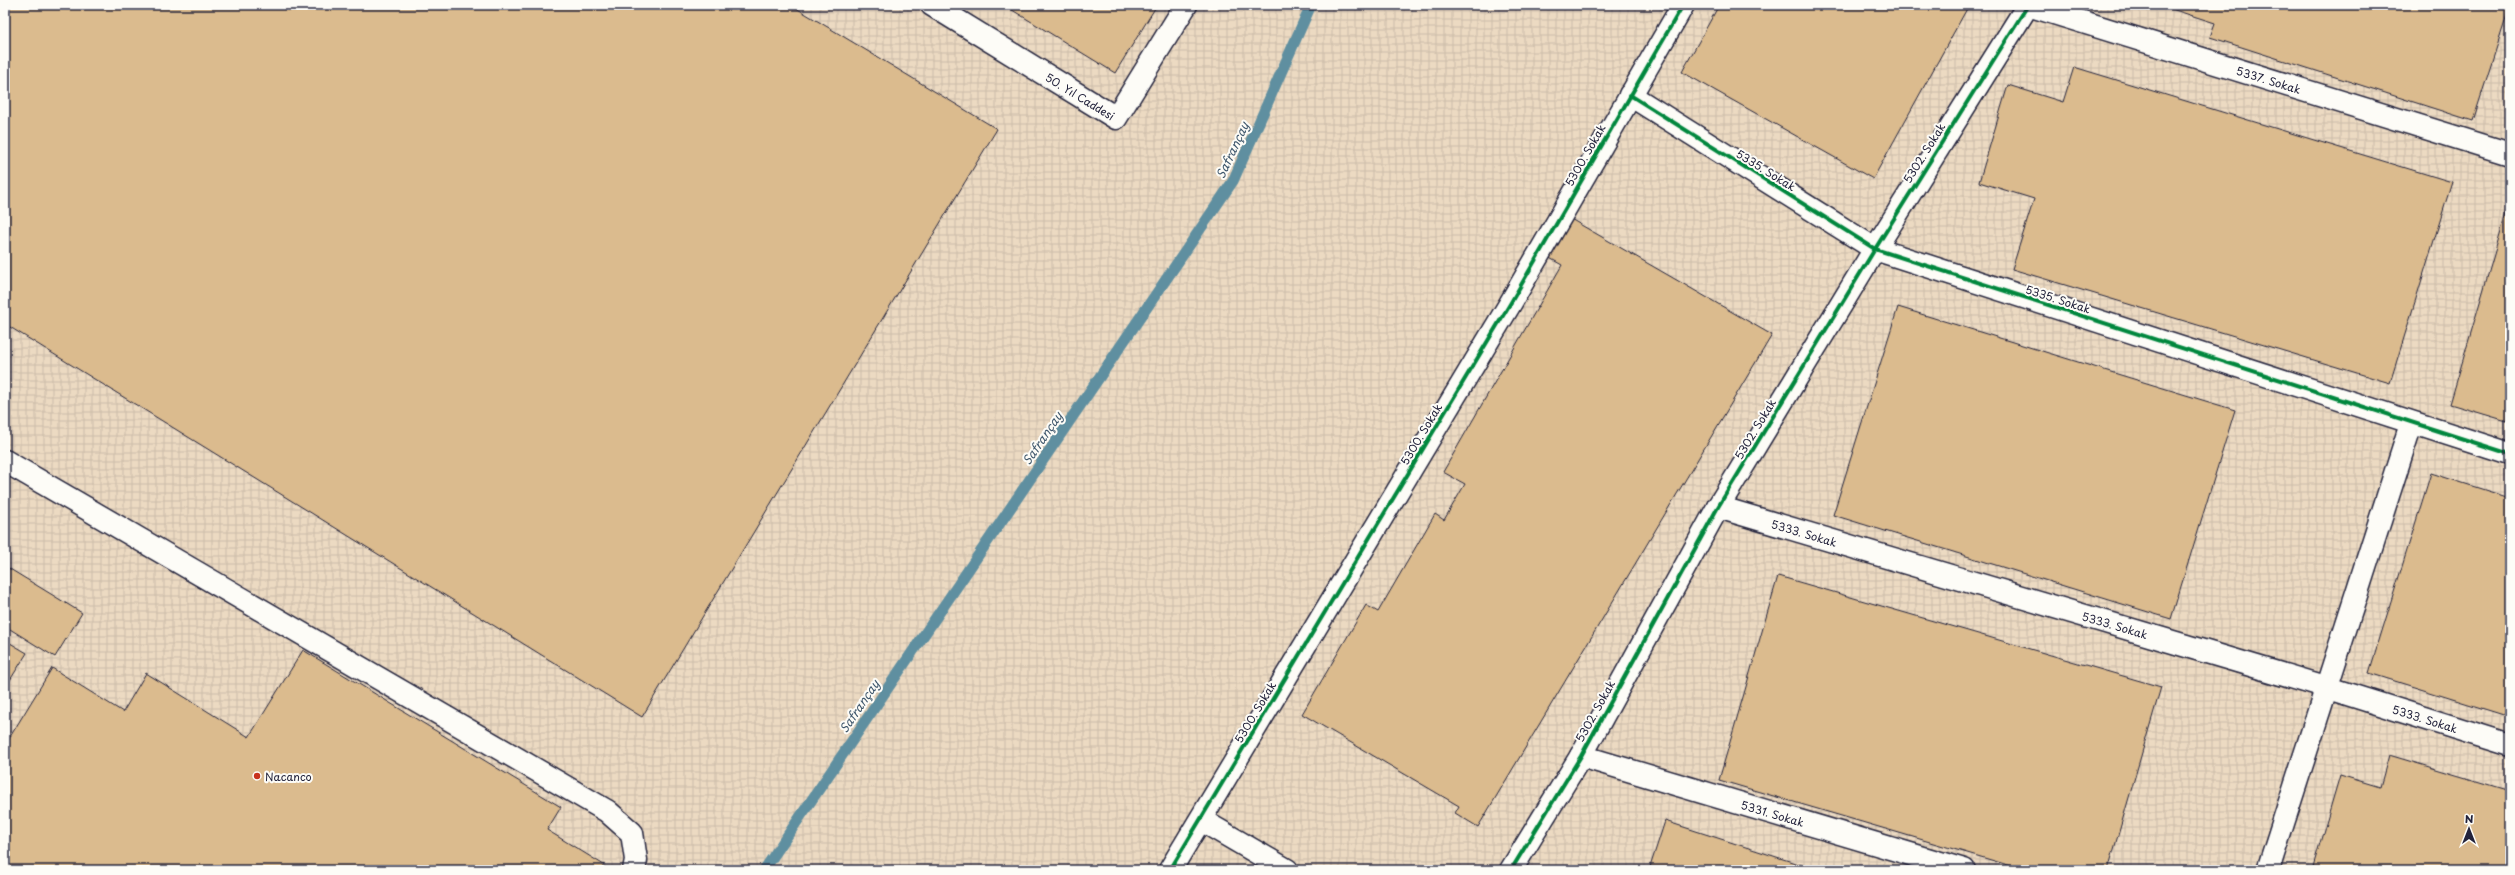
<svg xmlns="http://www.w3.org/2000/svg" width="2515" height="875" font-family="'Playpen Sans',sans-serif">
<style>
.industrial{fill:url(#industrial-grid)}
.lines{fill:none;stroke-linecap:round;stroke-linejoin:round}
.stream{stroke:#5f8fa0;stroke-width:11}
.building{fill:#dbbb8e;stroke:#22223b}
.minor-casing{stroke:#22223b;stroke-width:25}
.minor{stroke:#fdfcf7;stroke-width:22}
.cycleway-casing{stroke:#fdfcf7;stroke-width:6}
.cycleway{stroke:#00873e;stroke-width:4}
.poi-dot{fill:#c8321e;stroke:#fdfcf7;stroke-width:1.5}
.labels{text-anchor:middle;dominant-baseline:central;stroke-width:4;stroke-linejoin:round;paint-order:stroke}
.street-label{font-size:11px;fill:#22223b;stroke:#fdfcf7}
.poi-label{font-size:11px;fill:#22223b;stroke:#fdfcf7;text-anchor:start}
.water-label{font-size:12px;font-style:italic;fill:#40586d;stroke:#fdfcf7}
</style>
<defs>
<pattern id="industrial-grid" width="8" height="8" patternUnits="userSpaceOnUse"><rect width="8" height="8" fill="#ecdac2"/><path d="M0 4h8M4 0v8" fill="none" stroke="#cabba8"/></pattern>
</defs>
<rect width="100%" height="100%" fill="#f3e8d8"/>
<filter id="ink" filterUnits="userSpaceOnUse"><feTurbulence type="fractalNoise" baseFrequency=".025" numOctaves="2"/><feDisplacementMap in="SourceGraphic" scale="8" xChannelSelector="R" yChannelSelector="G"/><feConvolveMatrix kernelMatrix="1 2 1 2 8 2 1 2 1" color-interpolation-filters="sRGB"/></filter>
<g filter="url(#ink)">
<!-- industrial -->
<path class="industrial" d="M5,5H2510V870H5Z"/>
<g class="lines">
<!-- stream -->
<path class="stream" d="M764,870L1233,181L1311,5"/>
</g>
<!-- building -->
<path class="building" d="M5,5H791L997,129L642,717L5,324Z
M1004,5H1157L1115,73Z
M1719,5H1969L1873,179L1682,72Z
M2159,5H2510V6L2473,121L2210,37L2215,23Z
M2074,67L2452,182L2390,383L2012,269L2034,199L1979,182L2008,85L2063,102Z
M2510,200V422L2450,404Z
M1569,218L1772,335L1478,827L1455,813L1459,806L1302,714L1366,605L1378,612L1435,514L1444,520L1465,484L1443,472L1562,265L1546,256Z
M1898,307L2235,410L2171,619L1833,515Z
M2431,473L2510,498V717L2369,673Z
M5,566L82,613L55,657L5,626Z
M1778,576L2161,687L2108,870H2025L1719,780Z
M5,640L27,653L5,688Z
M303,650L561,807L547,830L604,865L601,870H5V745L52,668L123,712L146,673L249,737Z
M2389,755L2510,791V870H2312L2340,775L2380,787Z
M1665,821L1817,870H1649Z"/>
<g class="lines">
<!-- minor casing -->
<g class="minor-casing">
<g id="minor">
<path id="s1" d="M932,5L1116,118L1186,5"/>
<path id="s2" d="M2028,5L2510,154"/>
<path d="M1630,95L1875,249L2510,454"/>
<path d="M5,461L607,811L632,833L636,860L634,870"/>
<path id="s3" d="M1718,507L2328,688L2510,745"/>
<path id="s4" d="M1581,756L1964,870"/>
<path d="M1201,820L1287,870"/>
<path d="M1170,870L1510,304L1683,5"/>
<path d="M1511,870L1581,756L1718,507L1875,249L2028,5"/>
<path d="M2268,870L2411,424"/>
</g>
</g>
<!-- minor -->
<use href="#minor" class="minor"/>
<!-- cycleway casing -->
<g class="cycleway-casing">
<path id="cycleway" d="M1630,95L1875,249L2510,454
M1170,870L1510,304L1683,5
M1511,870L1581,756L1718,507L1875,249L2028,5"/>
</g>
<!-- cycleway -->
<use href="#cycleway" class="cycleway"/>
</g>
</g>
<!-- markers -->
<circle class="poi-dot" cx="257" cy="776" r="4"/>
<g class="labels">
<!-- street labels -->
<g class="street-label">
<text stroke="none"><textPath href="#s2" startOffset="252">5337. Sokak</textPath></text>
<text stroke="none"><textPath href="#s1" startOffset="174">50. Yıl Caddesi</textPath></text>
<text transform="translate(1924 153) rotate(-58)">5302. Sokak</text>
<text transform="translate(1585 155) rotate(-60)">5300. Sokak</text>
<text transform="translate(1766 170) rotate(32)">5335. Sokak</text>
<text transform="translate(2058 299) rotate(18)">5335. Sokak</text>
<text transform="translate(1755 429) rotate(-59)">5302. Sokak</text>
<text transform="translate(1421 434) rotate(-59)">5300. Sokak</text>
<text stroke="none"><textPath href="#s3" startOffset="90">5333. Sokak</textPath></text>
<text stroke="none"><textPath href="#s3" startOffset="414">5333. Sokak</textPath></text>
<text transform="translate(1595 711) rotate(-61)">5302. Sokak</text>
<text transform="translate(1255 712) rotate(-59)">5300. Sokak</text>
<text stroke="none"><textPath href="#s3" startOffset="738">5333. Sokak</textPath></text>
<text stroke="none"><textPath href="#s4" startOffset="200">5331. Sokak</textPath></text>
</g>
<!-- poi labels -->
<g class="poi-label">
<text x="265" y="776">Nacanco</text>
</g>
<!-- water labels -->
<g class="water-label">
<text transform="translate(1232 150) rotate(-65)">Safrançay</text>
<text transform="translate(1042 438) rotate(-56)">Safrançay</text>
<text transform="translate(859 706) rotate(-56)">Safrançay</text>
</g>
</g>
<!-- margin -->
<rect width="2515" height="875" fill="none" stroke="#fdfcf7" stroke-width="20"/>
<rect x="10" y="10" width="2495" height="855" fill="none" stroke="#22223b" stroke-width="1.5" filter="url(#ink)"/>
<!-- north arrow -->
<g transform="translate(2469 829)" stroke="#fdfcf7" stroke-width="3" paint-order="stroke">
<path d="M0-3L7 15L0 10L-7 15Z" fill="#22223b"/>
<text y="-6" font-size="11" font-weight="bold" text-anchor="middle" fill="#22223b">N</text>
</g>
</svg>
